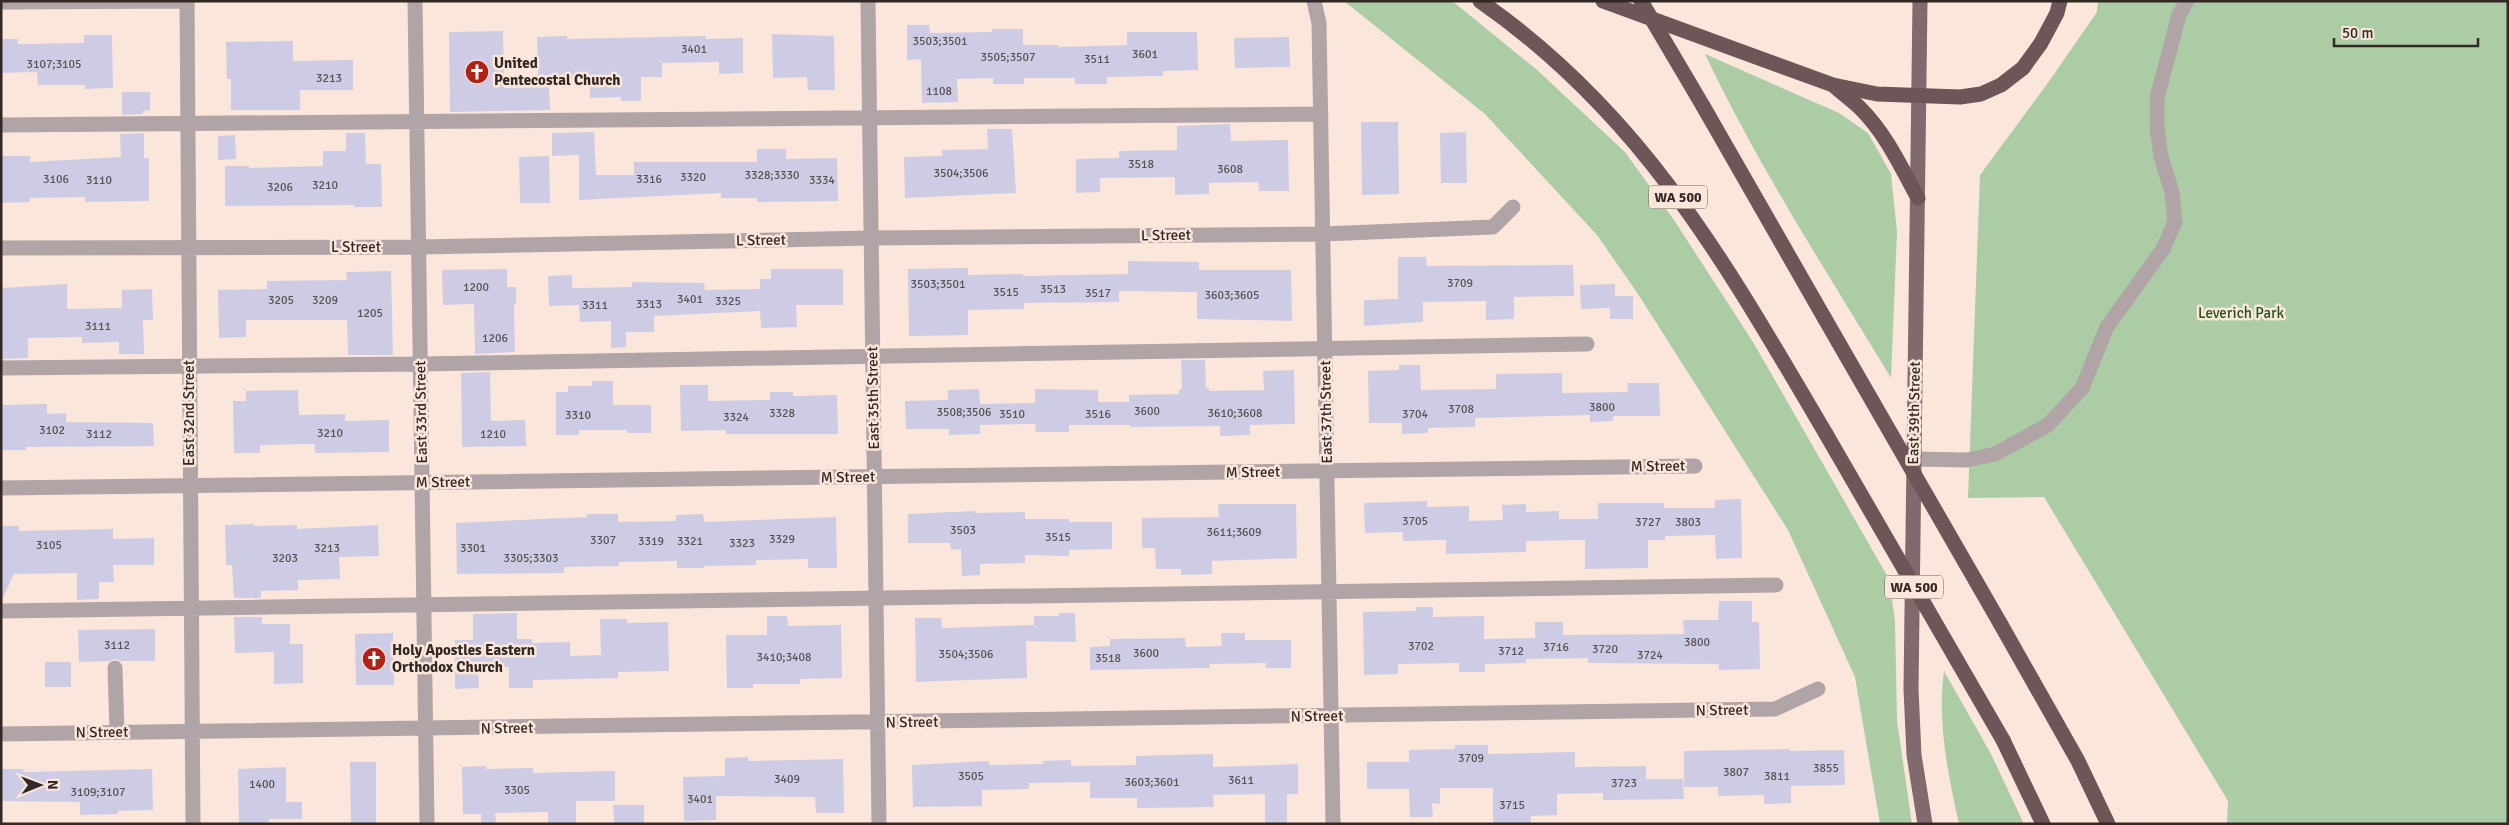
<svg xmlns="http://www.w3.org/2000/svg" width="2509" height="825" font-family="Signika,sans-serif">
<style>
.green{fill:#accca5}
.building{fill:#cecce4}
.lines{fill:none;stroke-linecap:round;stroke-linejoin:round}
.minor{stroke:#b1a4a6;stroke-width:15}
.major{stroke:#806a6d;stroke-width:15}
.highway{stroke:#6e5558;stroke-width:15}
.highway-bridge{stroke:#6e5558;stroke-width:15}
.labels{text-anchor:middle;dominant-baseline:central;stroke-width:5;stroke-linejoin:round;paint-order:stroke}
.number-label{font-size:12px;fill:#595254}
.shield{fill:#fbe6dc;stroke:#6e625b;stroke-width:1}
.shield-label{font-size:14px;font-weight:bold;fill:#322924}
.poi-label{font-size:15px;font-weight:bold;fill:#322924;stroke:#fbe6dc;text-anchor:start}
.street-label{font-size:15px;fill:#322924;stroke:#fbe6dc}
.park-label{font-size:15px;fill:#215414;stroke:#fbe6dc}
</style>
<rect width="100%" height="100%" fill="#fbe6dc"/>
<!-- green -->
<path class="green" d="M1344,1H1450L1456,4L1536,69L1625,152L1674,220L1753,342L1889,579L1895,621L1897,721L1912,824H1880L1855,677L1788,530L1638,294L1597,235L1485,114Z
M2098,1H2508V824H2227L2228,801L2044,497L1968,498L1980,175L2050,80L2097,12Z
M1705,54L1839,113L1868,133L1891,174L1897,232L1891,378C1827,272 1758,166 1705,54Z
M1944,671L1991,754L2024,824H1959C1948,774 1937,722 1944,671Z"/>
<!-- building -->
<path class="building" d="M907,25H929L930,33L992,32V29H1023V45H1058V47L1127,45V32H1197L1198,70L1163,71V76L1107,77V84H1075V78H1024V84H993V78L957,79L958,102L922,103L921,59L907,60Z
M503,31L504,88L549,87L550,110L450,112L449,32Z
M772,34L834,36L835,90H808L807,77L773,78Z
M84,35H112L113,88L85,89V85H38L37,72L1,73V39H18V44L84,43Z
M567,36V39L706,36V39L743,38V73L719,74V62L662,63V77H641V101H621V97L590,98V81H538L537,37Z
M1289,37L1290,67L1235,68L1234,38Z
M293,41V61L353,60V90H300V110H231V79H227L226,42Z
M122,92H150V110L143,111V114L122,115Z
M1361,122H1398L1399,194L1362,195Z
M1230,124L1231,141L1288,140L1289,191H1259L1258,182L1209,183V194L1175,195V177L1100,178V192L1076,193V159L1119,158V151L1177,150V126Z
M987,129H1012L1016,193L905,198L904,157L942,156V150L988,149Z
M594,132L596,175H634V162H757V149H786V159L837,158L838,201L757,202V198H721V193L579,200V155L552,156V133Z
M1466,132L1467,183H1441L1440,133Z
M144,133V158H149V201L85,202V197L30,198V202L1,203V156H30V162L121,157L120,134Z
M346,133H365L366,164H381L382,207H354V205L225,206V166H249V168L323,166V151H346Z
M235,135L236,159L218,160V136Z
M549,156L550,203H520L519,157Z
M1398,257H1426L1427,266L1573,265L1574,296L1514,297V319L1486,320V301L1423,302V322L1364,326V300L1398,299Z
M1128,261L1199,262V270H1291L1292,321L1197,319V292L1119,291V302L1024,303V309L968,310V335L909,336L908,269L968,268V275L1023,274V276L1128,274Z
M507,269V287H516V304H514L515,352L475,354L474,304L443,305L442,270Z
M771,269H843V305H796L797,327L761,328L760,311L654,316V332H626V347L611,348V321L580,322L579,305L549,306L548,276L572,275V288L632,287V282L704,283L705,290L760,289V279H771Z
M391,271L393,355H348L347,320H246V337L219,338L218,290L267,289V281L347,280L346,272Z
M67,284V309L122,308V290L152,289L153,320H143L144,354H119V342L82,343V337L28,338V358L1,359V288Z
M1615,284V296H1633V319H1610V308L1581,309L1580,285Z
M1181,360H1205L1206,388H1209V391L1264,390L1263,371L1294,370L1295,424L1250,425V435L1220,436V426L1130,427V425H1069V432H1036L1035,424L980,425V434L949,435V429H906L905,401L948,400V390L979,389L980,404L1035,403V389L1098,390V402H1129V395L1179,394V389H1182Z
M1399,365H1420L1421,390L1496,389V374L1562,373V393L1628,392L1627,383H1659L1660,416H1613V421L1590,422V415L1475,418V427L1428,428V433L1402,434V423H1369L1368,371L1399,370Z
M490,372L491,421L525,420L526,446L462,447L461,373Z
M592,381H613V405H651V433H627V430H579V435H556V392H568V386H592Z
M680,385H708V401L770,400V392H793V396L837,395L838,434H726V430L681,431Z
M298,390L299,415L345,414V421L389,420V452L315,453V444L260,445V453H234L233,401H246V391Z
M47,404V414L66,413V422L153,423L154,446L26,447V450H1V405Z
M1741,499L1742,558L1716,559L1715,535L1665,536V540H1648V568L1585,569V540L1526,541V552L1446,554V540L1403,541V532L1365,533L1364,503L1427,501V507L1469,506V521L1503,520L1502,505L1526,504V512L1559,511V519H1598V503H1664V508H1715V500Z
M1218,504H1296L1297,558L1212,561V574L1181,575V569H1156L1155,548H1142V518L1219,517Z
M975,511V513L1025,512V519H1069V522H1112V549L1069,550V556L1025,555V563L980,564V575L962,576L961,549L951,550L950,543H908V514Z
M586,514H618V522L676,521V515L703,514L704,522L836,517L837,568H808V559L756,560V565L704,566V568H677V561L619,562V566L564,567V573L457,574L456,523L587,517Z
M254,524V526L297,525V529L378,525L379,556L339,557L340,579L298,580V590L261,591V598H234L232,565H226L225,525Z
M1,526H19V531L113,529V539L154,538V565H113L114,582H99V599L77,600V573L14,574L1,602Z
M1719,601H1752V622H1759L1760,669L1719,670V664L1588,663V658L1526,659V663L1485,664V672H1459V663L1398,664V674L1364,675L1363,612L1416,611V607H1433V617L1484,616V639L1535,638V622H1563V635L1684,634L1683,620H1718Z
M517,613V639H532V643L570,642V656L601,655L600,619H627V623L668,622L669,671L618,672V678L533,680V688H509V667H478L479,688L455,689V640H473V614Z
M1059,613H1075L1076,642L1026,641L1027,678L916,682L915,618H941L942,628L1034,625V616H1059Z
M767,616H787L788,626L841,625L842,678L800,679V684H753V688H727L726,635H767Z
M234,617H262V624H290V644H303V683L274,684V652L235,653Z
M155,629V661H121L115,659L109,661L79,662L78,630Z
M393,633L394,685H356L355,634Z
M1221,633H1245V640H1291V668H1266V663L1209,664L1210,668L1090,670V647L1110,646V639L1185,638L1186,647L1222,646Z
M45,662H71V687H45Z
M1455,745H1488V754L1575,752V767L1646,766V779H1683L1684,799L1603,800V793L1557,794V815L1531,816V823H1493V788H1440V804L1432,803L1433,817H1410L1409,789H1367V762H1409V750L1455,749Z
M1790,749V751L1844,750L1845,785L1791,786V803L1764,804V795L1718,796V787H1684V751Z
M1213,754V767L1298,764V794H1287V824H1265V794L1213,795L1214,807L1137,808V798H1090V782L1029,783V789L982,790V806L913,807L912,765L989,761V765L1043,764V761L1071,760V766L1136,765V756Z
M748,757V761L843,759L844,813H816L815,797L716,796V820L684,821L683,777L725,776V758Z
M350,762H376V824H351Z
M486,766V769L533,768V773L615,771V801H576V824H548V812L495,813L496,824H481V814H463L462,767Z
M286,767V802H302V819H269V824H239L238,769Z
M1,769H23L24,772L152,769L153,810L118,811V814L80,815V802L1,801Z
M613,805H644V824H614Z"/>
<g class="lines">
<!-- minor -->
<path class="minor" d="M187,1L193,824
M415,1L427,824
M868,1L879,824
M1314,1L1319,23L1333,824
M1,2L186,1
M1,125L1321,114
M1,248L419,247L871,238L1323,234L1493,227L1513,207
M1,368L420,364L1587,344
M1914,459L1967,460L1995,454L2048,425L2082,388L2107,327L2163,249L2175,222L2172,192L2161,157L2157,127V98L2179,15L2187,1
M1,488L1695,466
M1,611L1776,585
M115,668L117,732
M1,734L1775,709L1818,689"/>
<!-- major -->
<path class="major" d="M1920,1L1911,689L1914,755L1925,824"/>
<!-- highway -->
<path class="highway" d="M1480,1C1644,115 1727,266 1826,434
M1603,1L1833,85L1877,94L1960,97L1981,94L2001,85L2023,68L2041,43L2057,13L2060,1
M1834,86C1843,94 1853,101 1861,109C1886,134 1901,167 1918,198
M1703,106L1825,319
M2000,623L2078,761L2108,824
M2003,740L2043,824"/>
<!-- highway-bridge -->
<path class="highway-bridge" d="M1641,1L1703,106
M1825,319L2000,623
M1826,434L2003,740"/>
</g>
<!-- icons -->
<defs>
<g id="church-disc" transform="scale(1.25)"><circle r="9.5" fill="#b02118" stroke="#fbe6dc"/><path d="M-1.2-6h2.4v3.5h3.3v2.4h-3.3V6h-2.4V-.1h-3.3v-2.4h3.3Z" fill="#fff"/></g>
</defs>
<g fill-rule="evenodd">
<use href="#church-disc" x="477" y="72"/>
<use href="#church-disc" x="374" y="659"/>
</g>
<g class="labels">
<!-- number labels -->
<g class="number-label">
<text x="940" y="41">3503;3501</text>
<text x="694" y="49">3401</text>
<text x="1145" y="54">3601</text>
<text x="1008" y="57">3505;3507</text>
<text x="1097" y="59">3511</text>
<text x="54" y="64">3107;3105</text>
<text x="329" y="78">3213</text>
<text x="939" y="91">1108</text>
<text x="1141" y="164">3518</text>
<text x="1230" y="169">3608</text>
<text x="961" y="173">3504;3506</text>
<text x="772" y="175">3328;3330</text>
<text x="693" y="177">3320</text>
<text x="56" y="179">3106</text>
<text x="649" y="179">3316</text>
<text x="99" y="180">3110</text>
<text x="822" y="180">3334</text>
<text x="325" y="185">3210</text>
<text x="280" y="187">3206</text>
<text x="1460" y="283">3709</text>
<text x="938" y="284">3503;3501</text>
<text x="476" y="287">1200</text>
<text x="1053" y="289">3513</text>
<text x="1006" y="292">3515</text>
<text x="1098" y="293">3517</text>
<text x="1232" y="295">3603;3605</text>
<text x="690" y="299">3401</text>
<text x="281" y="300">3205</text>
<text x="325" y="300">3209</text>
<text x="728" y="301">3325</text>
<text x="649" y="304">3313</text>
<text x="595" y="305">3311</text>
<text x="370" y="313">1205</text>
<text x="98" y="326">3111</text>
<text x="495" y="338">1206</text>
<text x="1602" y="407">3800</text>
<text x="1461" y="409">3708</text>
<text x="1147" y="411">3600</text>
<text x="964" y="412">3508;3506</text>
<text x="782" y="413">3328</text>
<text x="1235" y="413">3610;3608</text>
<text x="1012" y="414">3510</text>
<text x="1098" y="414">3516</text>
<text x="1415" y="414">3704</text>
<text x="578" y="415">3310</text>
<text x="736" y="417">3324</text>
<text x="52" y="430">3102</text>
<text x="330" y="433">3210</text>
<text x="99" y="434">3112</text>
<text x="493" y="434">1210</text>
<text x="1415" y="521">3705</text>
<text x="1648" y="522">3727</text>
<text x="1688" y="522">3803</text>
<text x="963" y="530">3503</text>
<text x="1234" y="532">3611;3609</text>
<text x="1058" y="537">3515</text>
<text x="782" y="539">3329</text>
<text x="603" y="540">3307</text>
<text x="651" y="541">3319</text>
<text x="690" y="541">3321</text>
<text x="742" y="543">3323</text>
<text x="49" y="545">3105</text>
<text x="327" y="548">3213</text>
<text x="473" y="548">3301</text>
<text x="285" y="558">3203</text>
<text x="531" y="558">3305;3303</text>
<text x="1697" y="642">3800</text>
<text x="117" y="645">3112</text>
<text x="1421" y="646">3702</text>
<text x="1556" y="647">3716</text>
<text x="1605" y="649">3720</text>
<text x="1511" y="651">3712</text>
<text x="1146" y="653">3600</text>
<text x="966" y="654">3504;3506</text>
<text x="1650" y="655">3724</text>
<text x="784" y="657">3410;3408</text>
<text x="1108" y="658">3518</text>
<text x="1471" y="758">3709</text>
<text x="1826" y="768">3855</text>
<text x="1736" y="772">3807</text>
<text x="971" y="776">3505</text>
<text x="1777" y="776">3811</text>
<text x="787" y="779">3409</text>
<text x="1241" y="780">3611</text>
<text x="1152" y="782">3603;3601</text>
<text x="1624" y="783">3723</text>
<text x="262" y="784">1400</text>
<text x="517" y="790">3305</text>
<text x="98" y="792">3109;3107</text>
<text x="700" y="799">3401</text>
<text x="1512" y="805">3715</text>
</g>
<!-- shield labels -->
<g class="shield">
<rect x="1649" y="185.5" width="58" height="23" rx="4"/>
<rect x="1885" y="575.5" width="58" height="23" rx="4"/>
</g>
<g class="shield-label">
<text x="1678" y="197">WA 500</text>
<text x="1914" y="587">WA 500</text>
</g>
<!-- poi labels -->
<g class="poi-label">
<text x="494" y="63">United<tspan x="494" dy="17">Pentecostal Church</tspan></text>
<text x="392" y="650">Holy Apostles Eastern<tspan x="392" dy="17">Orthodox Church</tspan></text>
</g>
<!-- street labels -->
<g class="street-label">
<text transform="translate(1166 235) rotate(-1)">L Street</text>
<text transform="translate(761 240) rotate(-1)">L Street</text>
<text x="356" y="247">L Street</text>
<text transform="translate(873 398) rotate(-91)">East 35th Street</text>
<text transform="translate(421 412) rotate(-91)">East 33rd Street</text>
<text transform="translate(1326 412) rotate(-91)">East 37th Street</text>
<text transform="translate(189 413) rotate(-90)">East 32nd Street</text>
<text transform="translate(1914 413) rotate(-89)">East 39th Street</text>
<text transform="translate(1658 466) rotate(-1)">M Street</text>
<text transform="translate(1253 472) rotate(-1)">M Street</text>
<text transform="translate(848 477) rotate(-1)">M Street</text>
<text transform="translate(443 482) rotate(-1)">M Street</text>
<text transform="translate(1722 710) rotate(-1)">N Street</text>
<text transform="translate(1317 716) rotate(-1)">N Street</text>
<text transform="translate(912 722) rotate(-1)">N Street</text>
<text transform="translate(507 728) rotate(-1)">N Street</text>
<text transform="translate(102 732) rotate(-1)">N Street</text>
</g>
<!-- park labels -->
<g class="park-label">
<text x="2241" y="313">Leverich Park</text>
</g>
</g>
<!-- border -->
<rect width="2509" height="825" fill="none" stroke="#322924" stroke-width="5"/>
<!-- north arrow -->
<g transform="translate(40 785) rotate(89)" stroke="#fbe6dc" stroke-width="4" paint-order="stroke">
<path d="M0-4L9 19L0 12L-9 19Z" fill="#322924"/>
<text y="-8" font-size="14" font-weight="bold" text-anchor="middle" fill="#322924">N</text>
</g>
<!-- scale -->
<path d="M2334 38v8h144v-8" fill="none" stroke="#322924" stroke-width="2.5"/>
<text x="2342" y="38" font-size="15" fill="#322924" stroke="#fbe6dc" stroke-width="4" paint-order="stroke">50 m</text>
</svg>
